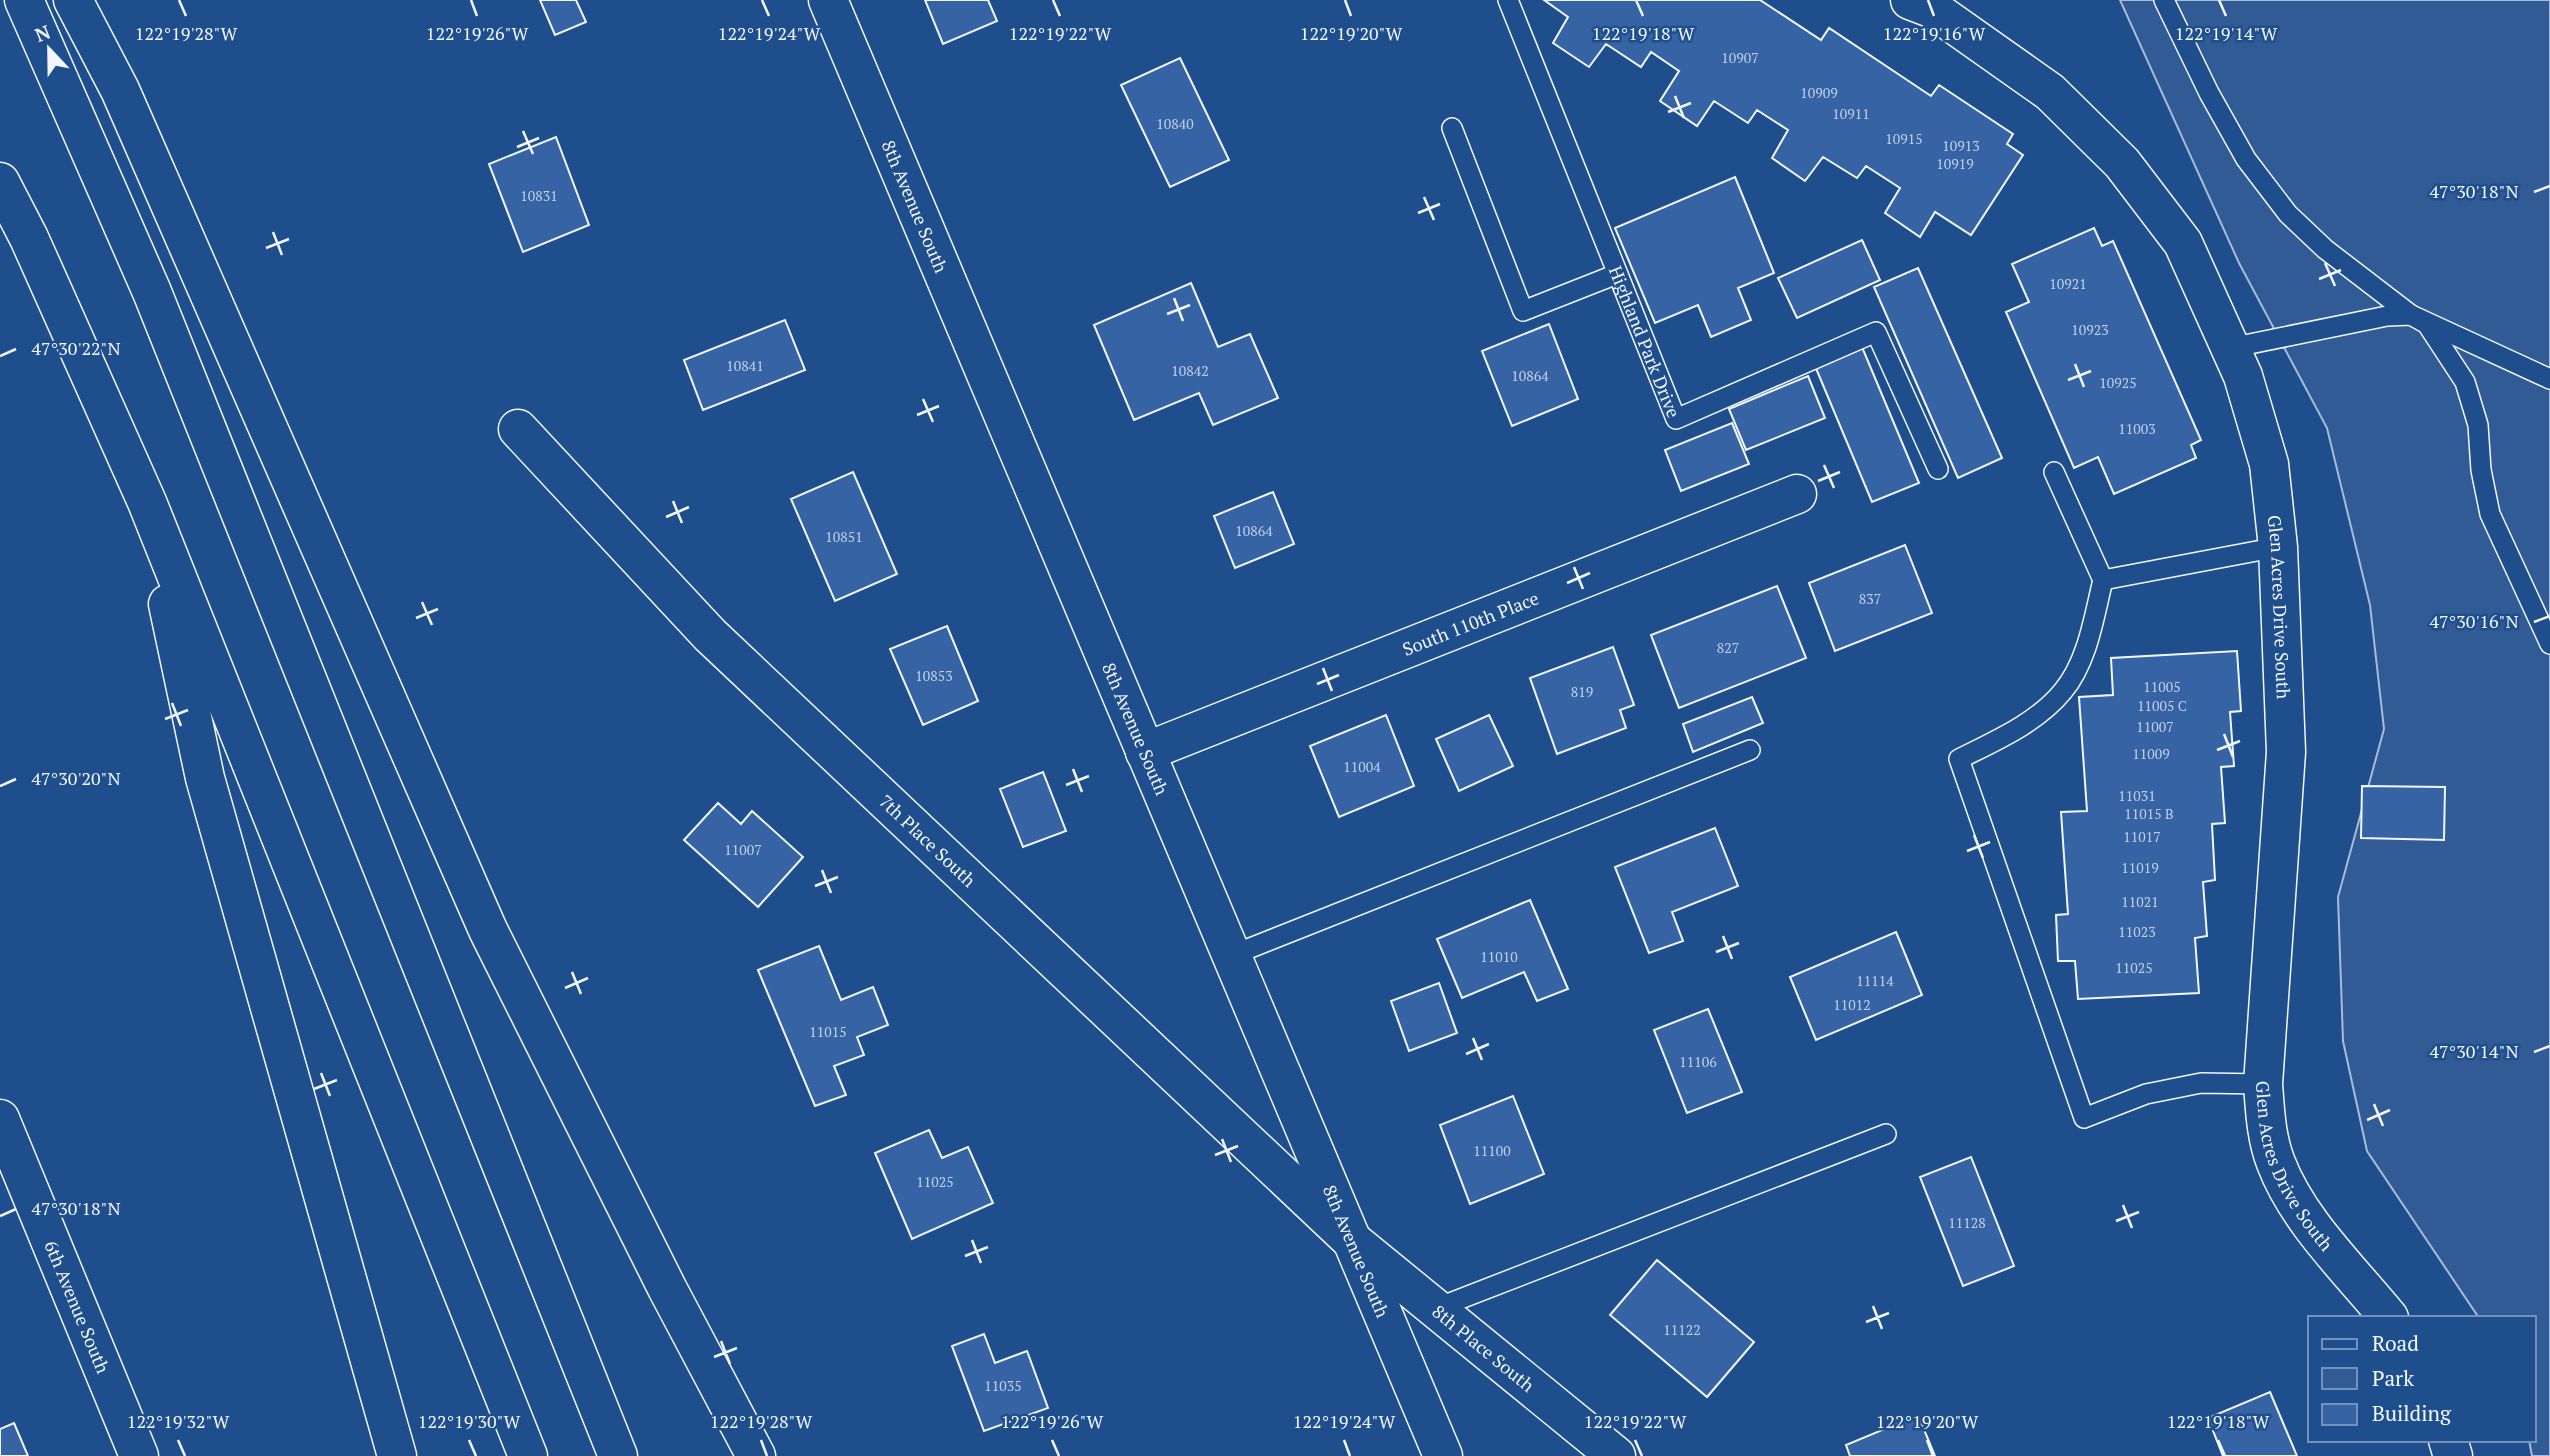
<svg xmlns="http://www.w3.org/2000/svg" width="2550" height="1456" font-family="'PT Serif',serif">
<style>
.green{fill:#305b95;stroke:#a8bbd7;stroke-width:2}
.building{fill:#3563a3;stroke:#f2f6ff;stroke-width:2}
.lines{fill:none;stroke-linecap:round;stroke-linejoin:round}
.lane-casing{stroke:#f2f6ff;stroke-width:22}
.street-casing{stroke:#f2f6ff;stroke-width:41}
.secondary-casing{stroke:#f2f6ff;stroke-width:41}
.highway-casing{stroke:#f2f6ff;stroke-width:41}
.lane{stroke:#1f4e8c;stroke-width:19}
.street{stroke:#1f4e8c;stroke-width:38}
.secondary{stroke:#1f4e8c;stroke-width:38}
.highway{stroke:#1f4e8c;stroke-width:38}
.ticks{fill:none;stroke:#f2f6ff;stroke-width:2.5}
.labels{text-anchor:middle;dominant-baseline:central;stroke-width:5;stroke-linejoin:round;paint-order:stroke}
.number-label{font-size:14px;fill:#c3d1e8}
.street-label{font-size:18px;fill:#f2f6ff;stroke:#1f4e8c}
.ticks-label{font-size:18px;text-anchor:middle;fill:#f2f6ff;stroke:#1f4e8c;stroke-width:5;stroke-linejoin:round;paint-order:stroke}
</style>
<rect width="100%" height="100%" fill="#1f4e8c"/>
<!-- green -->
<path class="green" d="M2120,0H2550V1456H2532L2529,1440H2534V1318H2479L2367,1151L2343,1041L2338,897L2384,729L2370,605L2327,428L2239,263Z"/>
<!-- building -->
<path class="building" d="M540,0H576L586,22L555,35Z
M925,0H988L997,21L943,44Z
M1544,0H1760L1821,40L1829,28L1931,96L1939,85L2013,134L2007,144L2023,155L1971,235L1935,212L1920,237L1885,213L1900,188L1866,166L1857,178L1823,157L1805,181L1772,158L1788,130L1757,110L1748,123L1714,101L1697,126L1660,101L1679,71L1651,52L1641,67L1606,44L1589,67L1553,43L1568,17Z
M1180,58L1229,160L1170,187L1121,85Z
M556,137L589,225L523,252L489,164Z
M1735,177L1774,273L1738,288L1751,320L1711,337L1698,305L1655,323L1615,228Z
M2094,228L2102,246L2113,241L2201,440L2191,445L2196,458L2114,494L2098,457L2074,468L2006,312L2029,302L2012,264Z
M1862,240L1880,280L1797,318L1778,278Z
M1918,268L2002,458L1958,478L1874,287Z
M1191,283L1218,347L1250,334L1278,398L1213,425L1199,393L1134,420L1094,325Z
M785,320L805,370L703,410L684,360Z
M1549,324L1578,399L1512,426L1482,351Z
M1862,347L1919,483L1872,502L1815,366Z
M1808,376L1825,418L1746,450L1729,409Z
M1732,423L1749,464L1681,491L1665,450Z
M853,472L897,574L835,601L791,499Z
M1273,492L1294,544L1235,568L1214,516Z
M1905,545L1932,613L1835,651L1809,583Z
M1777,586L1806,658L1679,708L1651,635Z
M947,626L978,701L923,725L890,649Z
M1613,647L1634,705L1620,710L1626,728L1557,754L1530,678Z
M2237,651L2241,711L2230,712L2234,766L2221,767L2225,823L2212,824L2215,880L2203,882L2207,936L2195,938L2199,993L2078,999L2075,961H2058L2056,915L2068,914L2061,812L2087,811L2079,697L2113,695L2111,658Z
M1752,697L1763,723L1693,752L1683,724Z
M1386,715L1414,786L1339,817L1310,746Z
M1489,715L1513,766L1459,791L1436,739Z
M1043,772L1066,831L1023,847L1000,789Z
M2362,786L2445,787L2444,840L2361,838Z
M718,803L741,824L752,811L803,857L758,907L684,840Z
M1715,828L1738,886L1672,912L1683,941L1649,953L1615,867Z
M1530,900L1568,989L1537,1001L1524,972L1462,998L1437,939Z
M1896,932L1922,995L1816,1040L1790,977Z
M819,946L841,1000L873,987L888,1025L857,1037L864,1055L834,1066L846,1095L815,1106L758,970Z
M1439,983L1457,1033L1409,1051L1391,1001Z
M1708,1009L1742,1092L1687,1113L1654,1030Z
M1513,1096L1544,1174L1470,1204L1440,1125Z
M929,1130L942,1158L968,1147L993,1203L912,1239L875,1153Z
M1971,1157L2014,1266L1963,1286L1920,1177Z
M1657,1260L1754,1342L1707,1397L1610,1315Z
M984,1334L995,1363L1027,1351L1048,1408L984,1431L952,1346Z
M2270,1392L2297,1456H2223L2208,1418Z
M1918,1415L1935,1456H1850L1846,1445Z
M14,1423L28,1456H0V1429Z"/>
<g class="lines">
<!-- lane casing -->
<g class="lane-casing">
<g id="lane">
<path id="s1" d="M1508,0L1676,419L1876,332L1938,469"/>
<path d="M2164,0L2209,93L2246,159L2288,214L2325,249L2411,315L2550,379"/>
<path d="M1452,128L1523,311L1617,274"/>
<path d="M2230,348L2387,316L2411,315L2427,324L2465,382L2478,425L2481,470L2490,514L2550,644"/>
<path d="M2054,472L2103,580L2278,547"/>
<path d="M2103,580C2094,616 2088,661 2063,691C2037,723 1995,741 1959,759L2084,1118L2146,1094L2201,1083L2263,1084"/>
<path d="M1230,956L1750,750"/>
<path d="M1437,1308L1886,1134"/>
</g>
</g>
<!-- street casing -->
<g class="street-casing">
<g id="street">
<path id="s2" d="M1910,0L1931,8L2050,92L2122,163L2183,243L2243,376L2269,464L2278,547L2286,752L2263,1084C2265,1110 2266,1138 2276,1163C2298,1221 2350,1270 2389,1318"/>
<path id="s3" d="M518,429L710,635L1349,1238L1616,1456"/>
<path id="s4" d="M1145,752L1797,494"/>
<path d="M2448,1440L2453,1456"/>
</g>
</g>
<!-- secondary casing -->
<g class="secondary-casing">
<g id="secondary">
<path id="s5" d="M828,0L1443,1456"/>
<path id="s6" d="M0,1119L139,1456"/>
</g>
</g>
<!-- highway casing -->
<g class="highway-casing">
<path id="highway" d="M24,0L152,292L618,1456
M73,0L120,90L488,930L667,1288L756,1456
M0,182L29,238L147,502L528,1456
M168,604L205,778L397,1456"/>
</g>
<!-- lane -->
<use href="#lane" class="lane"/>
<!-- street -->
<use href="#street" class="street"/>
<!-- secondary -->
<use href="#secondary" class="secondary"/>
<!-- highway -->
<use href="#highway" class="highway"/>
</g>
<!-- ticks -->
<path class="ticks" d="M179,0L186,16M471,0L477,16M762,0L769,16M1053,0L1060,16M1345,0L1351,16M1636,0L1643,16M1928,0L1934,16M2219,0L2226,16M1675,96L1684,118M1668,112L1691,103M523,131L533,154M517,147L539,138M2534,192L2550,186M1424,197L1434,220M1418,213L1440,204M273,232L282,255M266,248L289,239M2325,263L2335,286M2319,279L2341,270M1174,298L1183,321M1167,314L1190,305M0,356L16,349M2075,364L2084,387M2068,380L2091,371M923,399L933,422M917,415L939,406M1824,465L1834,488M1818,481L1840,472M673,501L682,523M666,517L689,507M1574,567L1583,589M1567,583L1590,573M422,602L432,625M416,618L438,609M2534,622L2550,616M1323,668L1332,691M1317,684L1339,675M172,703L181,726M165,719L188,710M2224,734L2233,757M2217,750L2240,741M1073,769L1082,792M1066,785L1089,776M0,786L16,779M1974,835L1983,858M1967,851L1990,842M822,870L831,893M815,886L838,877M1723,936L1732,959M1716,952L1739,943M572,972L581,994M565,988L588,978M1473,1038L1482,1060M2534,1052L2550,1046M1466,1054L1489,1044M321,1073L330,1096M314,1089L337,1080M2374,1104L2383,1126M2367,1120L2390,1110M1222,1139L1231,1162M1215,1155L1238,1146M2123,1205L2132,1228M0,1216L16,1209M2116,1221L2139,1212M972,1240L981,1263M965,1256L988,1247M1873,1306L1882,1329M1866,1322L1889,1313M721,1341L730,1364M714,1357L737,1348M178,1440L185,1456M469,1440L476,1456M761,1440L767,1456M1052,1440L1059,1456M1344,1440L1350,1456M1635,1440L1642,1456M1927,1440L1933,1456M2218,1440L2225,1456"/>
<g class="labels">
<!-- number labels -->
<g class="number-label">
<text x="1740" y="57">10907</text>
<text x="1819" y="92">10909</text>
<text x="1851" y="113">10911</text>
<text x="1175" y="123">10840</text>
<text x="1904" y="138">10915</text>
<text x="1961" y="145">10913</text>
<text x="1955" y="163">10919</text>
<text x="539" y="195">10831</text>
<text x="2068" y="283">10921</text>
<text x="2090" y="329">10923</text>
<text x="745" y="365">10841</text>
<text x="1190" y="370">10842</text>
<text x="1530" y="375">10864</text>
<text x="2118" y="382">10925</text>
<text x="2137" y="428">11003</text>
<text x="1254" y="530">10864</text>
<text x="844" y="536">10851</text>
<text x="1870" y="598">837</text>
<text x="1728" y="647">827</text>
<text x="934" y="675">10853</text>
<text x="2162" y="686">11005</text>
<text x="1582" y="691">819</text>
<text x="2162" y="705">11005 C</text>
<text x="2155" y="726">11007</text>
<text x="2151" y="753">11009</text>
<text x="1362" y="766">11004</text>
<text x="2137" y="795">11031</text>
<text x="2149" y="813">11015 B</text>
<text x="2142" y="836">11017</text>
<text x="743" y="849">11007</text>
<text x="2140" y="867">11019</text>
<text x="2140" y="901">11021</text>
<text x="2137" y="931">11023</text>
<text x="1499" y="956">11010</text>
<text x="2134" y="967">11025</text>
<text x="1875" y="980">11114</text>
<text x="1852" y="1004">11012</text>
<text x="828" y="1031">11015</text>
<text x="1698" y="1061">11106</text>
<text x="1492" y="1150">11100</text>
<text x="935" y="1181">11025</text>
<text x="1967" y="1222">11128</text>
<text x="1682" y="1329">11122</text>
<text x="1003" y="1385">11035</text>
</g>
<!-- street labels -->
<g class="street-label">
<text stroke="none"><textPath href="#s5" startOffset="224">8th Avenue South</textPath></text>
<text stroke="none"><textPath href="#s1" startOffset="368">Highland Park Drive</textPath></text>
<text stroke="none"><textPath href="#s2" startOffset="751">Glen Acres Drive South</textPath></text>
<text stroke="none"><textPath href="#s4" startOffset="350">South 110th Place</textPath></text>
<text stroke="none"><textPath href="#s5" startOffset="791">8th Avenue South</textPath></text>
<text stroke="none"><textPath href="#s3" startOffset="581">7th Place South</textPath></text>
<text stroke="none"><textPath href="#s2" startOffset="1318">Glen Acres Drive South</textPath></text>
<text stroke="none"><textPath href="#s5" startOffset="1358">8th Avenue South</textPath></text>
<text stroke="none"><textPath href="#s6" startOffset="203">6th Avenue South</textPath></text>
<text stroke="none"><textPath href="#s3" startOffset="1334">8th Place South</textPath></text>
</g>
</g>
<g class="ticks-label">
<text x="186" y="40">122°19'28"W</text>
<text x="477" y="40">122°19'26"W</text>
<text x="769" y="40">122°19'24"W</text>
<text x="1060" y="40">122°19'22"W</text>
<text x="1643" y="40">122°19'18"W</text>
<text x="1934" y="40">122°19'16"W</text>
<text x="1351" y="40">122°19'20"W</text>
<text x="2226" y="40">122°19'14"W</text>
<text x="2474" y="198">47°30'18"N</text>
<text x="76" y="355">47°30'22"N</text>
<text x="2474" y="628">47°30'16"N</text>
<text x="76" y="785">47°30'20"N</text>
<text x="2474" y="1058">47°30'14"N</text>
<text x="76" y="1215">47°30'18"N</text>
<text x="178" y="1428">122°19'32"W</text>
<text x="469" y="1428">122°19'30"W</text>
<text x="761" y="1428">122°19'28"W</text>
<text x="1052" y="1428">122°19'26"W</text>
<text x="1344" y="1428">122°19'24"W</text>
<text x="1635" y="1428">122°19'22"W</text>
<text x="1927" y="1428">122°19'20"W</text>
<text x="2218" y="1428">122°19'18"W</text>
</g>
<!-- legend -->
<rect x="2308" y="1316" width="228" height="126" fill="#1f4e8c" stroke="#7391ba" stroke-width="2"/>
<rect x="2322" y="1339" width="35" height="10" fill="#1f4e8c" stroke="#7391ba" stroke-width="2"/>
<text x="2372" y="1351" font-size="21" fill="#f2f6ff">Road</text>
<rect x="2322" y="1368" width="35" height="21" fill="#305b95" stroke="#7391ba" stroke-width="2"/>
<text x="2372" y="1386" font-size="21" fill="#f2f6ff">Park</text>
<rect x="2322" y="1404" width="35" height="21" fill="#3563a3" stroke="#7391ba" stroke-width="2"/>
<text x="2372" y="1421" font-size="21" fill="#f2f6ff">Building</text>
<!-- north arrow -->
<g transform="translate(49 49) rotate(338)" stroke="#1f4e8c" stroke-width="5" paint-order="stroke">
<path d="M0-5L12 26L0 18L-12 26Z" fill="#f2f6ff"/>
<text y="-10" font-size="19" font-weight="bold" text-anchor="middle" fill="#f2f6ff">N</text>
</g>
</svg>
